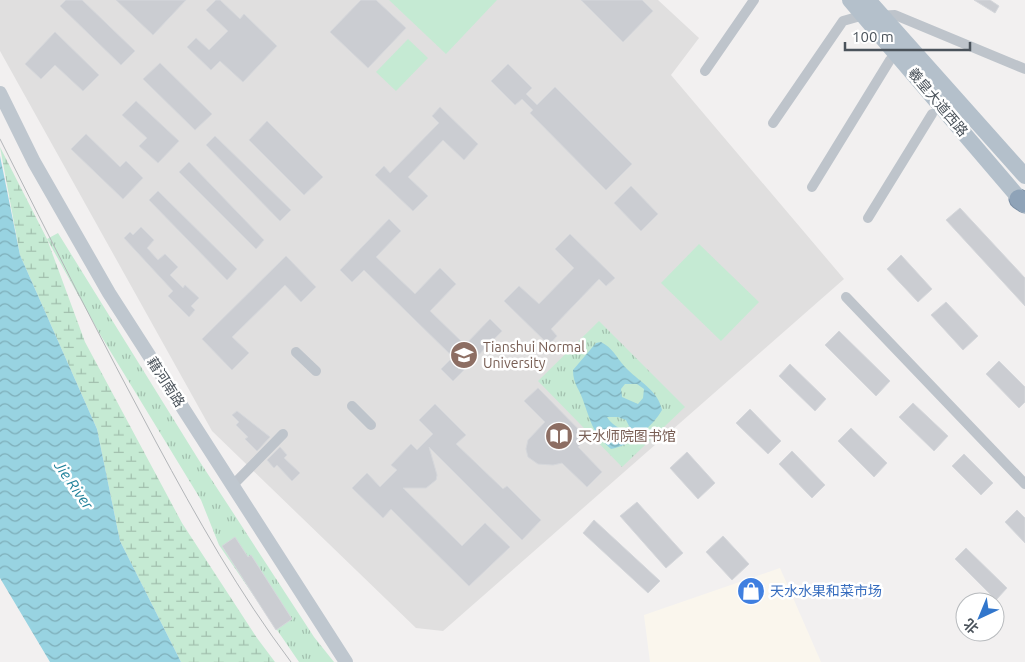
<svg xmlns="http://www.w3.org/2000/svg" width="1025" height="662" font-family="Ubuntu,'Noto Sans SC',sans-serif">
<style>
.commercial{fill:#faf6ed}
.education{fill:#e0dfdf}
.wetland{fill:url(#wetland-marsh)}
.park{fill:url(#park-tufts)}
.pitch{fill:#c5ead3}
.water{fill:url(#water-waves);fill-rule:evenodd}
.building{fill:#cbcdd2;stroke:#d5d7db}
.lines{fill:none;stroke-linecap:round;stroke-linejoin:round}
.highway-casing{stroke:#7a8ea4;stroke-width:21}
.street{stroke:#bec4cb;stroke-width:10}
.secondary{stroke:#bfc7cf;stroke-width:14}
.primary{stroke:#b4c0cb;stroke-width:16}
.highway{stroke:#8fa3b8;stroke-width:19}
.tram{stroke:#b3b6b9;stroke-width:1}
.labels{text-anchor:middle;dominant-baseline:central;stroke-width:5;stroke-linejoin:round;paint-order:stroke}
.street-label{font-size:14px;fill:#4b535b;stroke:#fff}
.education-label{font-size:14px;fill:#785e54;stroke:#fff;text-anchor:start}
.shop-label{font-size:14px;fill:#366cbe;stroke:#fff;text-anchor:start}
.water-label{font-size:15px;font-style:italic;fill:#1f819a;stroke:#fff}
</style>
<defs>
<pattern id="wetland-marsh" width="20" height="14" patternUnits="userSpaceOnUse" patternTransform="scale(1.25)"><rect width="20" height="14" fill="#c5ead3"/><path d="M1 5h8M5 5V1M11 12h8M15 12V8" fill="none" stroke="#a2c0ae"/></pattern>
<pattern id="park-tufts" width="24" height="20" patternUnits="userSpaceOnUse" patternTransform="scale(1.25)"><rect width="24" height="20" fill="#c5ead3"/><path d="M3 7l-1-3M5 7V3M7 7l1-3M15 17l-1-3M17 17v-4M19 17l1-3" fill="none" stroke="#a2c0ae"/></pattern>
<pattern id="water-waves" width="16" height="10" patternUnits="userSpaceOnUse" patternTransform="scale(1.25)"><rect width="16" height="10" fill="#98d3e1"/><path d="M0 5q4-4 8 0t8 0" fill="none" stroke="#7eaeb9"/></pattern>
</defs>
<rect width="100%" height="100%" fill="#f2f0f0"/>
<!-- commercial -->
<path class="commercial" d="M780,568L821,662H650L644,615Z"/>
<!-- education -->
<path class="education" d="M0,0H658L699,38L671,75L844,279L443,631L416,628L212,431L0,51Z"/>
<!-- wetland -->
<path class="wetland" d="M0,147L47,239L85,342L182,523L257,638L275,662H181L120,541L97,429L20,255Z"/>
<!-- park -->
<path class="park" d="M58,233L200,462L314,637L334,662H299L219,545L201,500L101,336L47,239Z
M599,321L685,407L622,467L538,381Z"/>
<!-- pitch -->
<path class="pitch" d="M389,0H497L446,54Z
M408,39L428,58L396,91L376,72Z
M699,244L759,302L721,341L661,283Z"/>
<!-- water -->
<path class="water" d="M0,156L20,255L97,429L120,541L181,662H50L0,578Z
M601,342C613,348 616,357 625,367C638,381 658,390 662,410C653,426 630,446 611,449C593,433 592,425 584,403C580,389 573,385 573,370L596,343ZM637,384L644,389L643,398L638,404L622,397L621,389L625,384ZM607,417H618L626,420L629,426L626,430C620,430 610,423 607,417Z"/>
<!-- building -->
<path class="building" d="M66,0H82L135,51L121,65L60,6Z
M116,0H186L153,35Z
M216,0H220L240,19L244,14L277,46L243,82L220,61L211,70L187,47L196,38L209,50L228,31L206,10Z
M361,0H376L406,28L368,68L330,32Z
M581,0H642L653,11L623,42Z
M974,0H990L999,6L995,13Z
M55,32L99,75L83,91L55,65L41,79L25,64Z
M160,63L212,114L195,130L143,79Z
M508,64L532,88L526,94L537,105L555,87L632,164L606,190L530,113L533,110L522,99L515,105L491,81Z
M136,101L179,141L158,163L139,146L147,138L122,115Z
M440,107L478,144L464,160L443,140L408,177L428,196L413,211L375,175L384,166L390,173L439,123L432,116Z
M267,121L323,177L304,195L249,140Z
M86,134L120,167L126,161L143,178L123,199L71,149Z
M215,136L291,210L280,221L206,145Z
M189,162L264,240L256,249L179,172Z
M631,186L658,214L641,231L614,203Z
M158,191L237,269L227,280L149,200Z
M960,208L1025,278V306L946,220Z
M389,219L401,231L376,257L415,294L440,268L456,284L430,311L465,345L490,319L502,331L453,381L441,369L453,357L364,270L352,282L340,270Z
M141,227L154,240L147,248L158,260L165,254L178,267L170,275L183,288L185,285L199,298L191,306L195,310L189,317L168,296L173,291L124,238L130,232L133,235Z
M570,234L615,278L606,286L599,279L551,329L557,336L549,345L504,301L519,286L539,304L574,268L555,249Z
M901,255L932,289L918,302L887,269Z
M286,256L316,287L301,302L285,285L232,337L249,353L232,370L202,339Z
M946,302L978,336L963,350L931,315Z
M839,331L890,381L876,396L825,345Z
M999,361L1025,387V402L1019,408L986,374Z
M790,364L826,399L815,411L779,376Z
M538,388L587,438L578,447L602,472L587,487L562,463L553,465L538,464L528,457L526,449L528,440L545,422L524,401Z
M913,403L948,436L934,451L899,417Z
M435,404L466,435L456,444L503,489L507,486L541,520L522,540L429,447L437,475L436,480L426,488H403L462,546L485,523L510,547L469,586L391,509L383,518L352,488L367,473L380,487L397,470L391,465L411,444L417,450L433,434L419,420Z
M750,409L781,441L768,454L736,423Z
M237,411L270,437L257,451L245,439L248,437L236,425L239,422L232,415Z
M851,428L887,463L874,477L838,441Z
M280,447L287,455L284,458L300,473L292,481L277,465L274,468L267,460Z
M792,451L825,485L812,498L779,464Z
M687,452L715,483L698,499L670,468Z
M964,454L993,483L981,495L952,466Z
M637,502L683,553L666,568L620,516Z
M1017,510L1025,518V543L1005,522Z
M594,520L660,581L648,593L583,533Z
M723,536L749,564L732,580L706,552Z
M235,537L248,557L251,555L292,619L276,630L222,546Z
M966,548L1007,588L996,600L955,559Z"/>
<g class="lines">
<!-- highway casing -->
<g class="highway-casing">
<path id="highway" d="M1019,199L1025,203"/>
</g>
<!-- street -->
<path class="street" d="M705,71L754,0
M773,123L843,21L857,17L895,15L1025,69
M812,187L890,60
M868,218L932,114
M846,297L1025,484
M296,352L316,371
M352,406L371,425
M232,486L283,434"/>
<!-- secondary -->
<path class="secondary" d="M0,93L34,162L109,293L346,662"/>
<!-- primary -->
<path class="primary" d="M850,0L1025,205
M868,0L1025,176"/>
<!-- highway -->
<use href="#highway" class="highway"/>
<!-- tram -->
<path class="tram" d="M0,139C51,240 102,342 156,442C197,518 239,593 291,662"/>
</g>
<!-- icons -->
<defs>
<g id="university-disc" transform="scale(1.4375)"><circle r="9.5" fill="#8d6e63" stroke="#fff"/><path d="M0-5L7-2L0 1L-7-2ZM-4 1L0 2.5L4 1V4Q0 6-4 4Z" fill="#fff"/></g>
<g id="library-disc" transform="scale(1.4375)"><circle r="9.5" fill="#8d6e63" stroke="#fff"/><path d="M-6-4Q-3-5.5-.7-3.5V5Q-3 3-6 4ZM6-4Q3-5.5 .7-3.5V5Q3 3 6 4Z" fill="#fff"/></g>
<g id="shop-disc" transform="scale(1.4375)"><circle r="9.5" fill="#3f7fe0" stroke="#fff"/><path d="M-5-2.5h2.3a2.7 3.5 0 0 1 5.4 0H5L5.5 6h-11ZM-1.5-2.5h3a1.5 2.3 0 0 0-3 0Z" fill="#fff"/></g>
</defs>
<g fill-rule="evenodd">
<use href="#university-disc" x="464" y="355"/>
<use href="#library-disc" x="559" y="436"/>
<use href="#shop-disc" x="751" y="591"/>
</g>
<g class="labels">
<!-- street labels -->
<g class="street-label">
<text transform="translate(938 102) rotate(50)">羲皇大道西路</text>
<text transform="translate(166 382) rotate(57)">藉河南路</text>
</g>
<!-- education labels -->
<g class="education-label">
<text x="483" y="347">Tianshui Normal<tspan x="483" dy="16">University</tspan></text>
<text x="578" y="436">天水师院图书馆</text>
</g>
<!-- shop labels -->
<g class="shop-label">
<text x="770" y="591">天水水果和菜市场</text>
</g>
<!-- water labels -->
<g class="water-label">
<text transform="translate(74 485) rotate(55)">Jie River</text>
</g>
</g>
<!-- north arrow -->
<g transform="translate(980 617) rotate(224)"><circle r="24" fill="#ffffff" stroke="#b7babd"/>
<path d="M0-4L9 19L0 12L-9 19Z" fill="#3176cc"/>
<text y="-8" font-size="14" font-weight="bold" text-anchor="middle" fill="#4b535b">北</text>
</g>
<!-- scale -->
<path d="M845 42v8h125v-8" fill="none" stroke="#4b535b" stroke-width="2.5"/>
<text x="852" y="42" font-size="15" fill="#4b535b" stroke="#ffffff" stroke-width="4" paint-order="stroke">100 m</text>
</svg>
